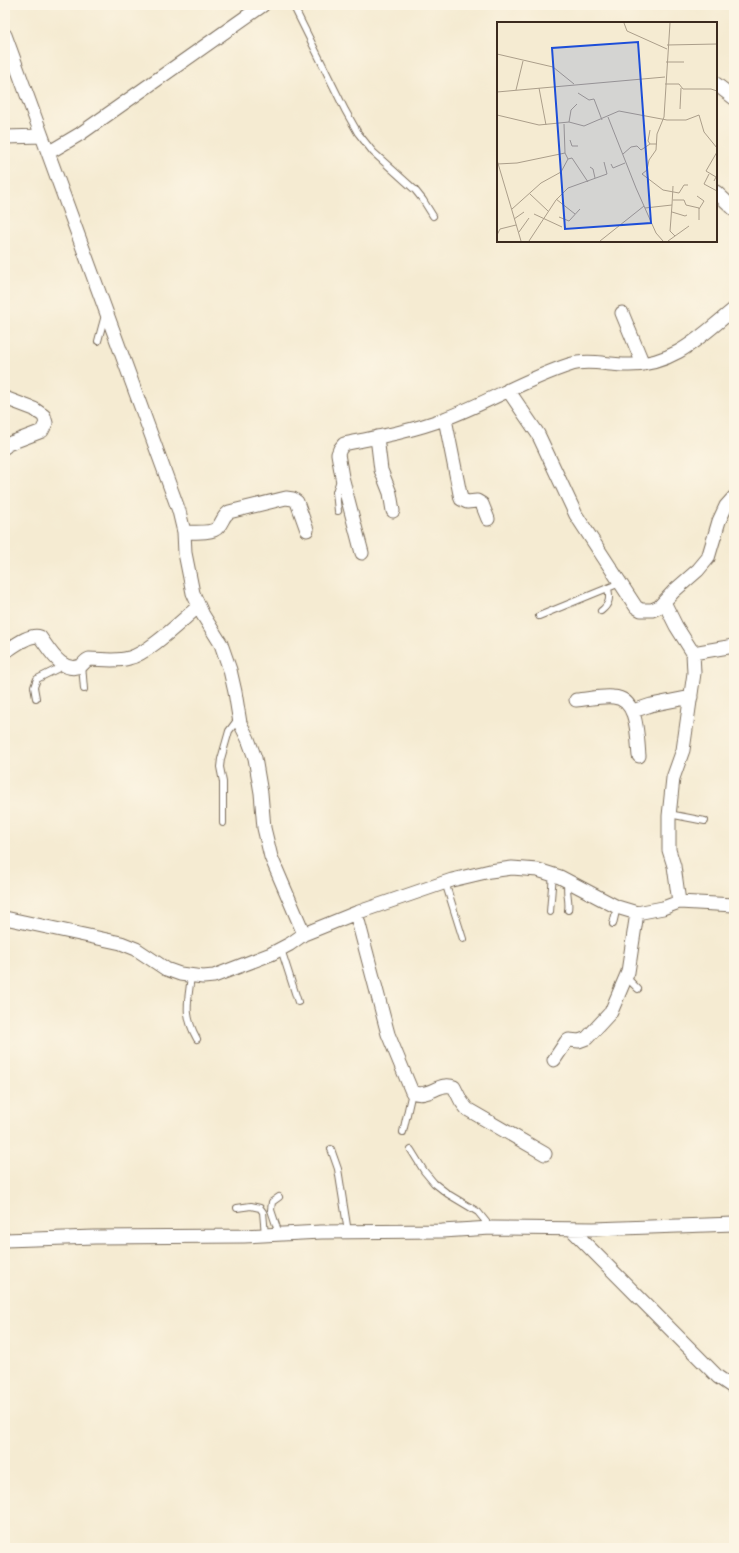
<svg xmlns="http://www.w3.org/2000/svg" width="739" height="1553" font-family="'Libre Caslon Text',serif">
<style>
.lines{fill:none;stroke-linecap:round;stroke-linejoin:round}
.service-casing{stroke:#7c6e5d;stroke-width:8}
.minor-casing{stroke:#7c6e5d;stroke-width:15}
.service{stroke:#fff;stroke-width:6}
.minor{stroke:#fff;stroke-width:13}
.inset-road{fill:none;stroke:#ab9e8a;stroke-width:1}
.view{fill:#1d4ed8;fill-opacity:0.15;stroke:#1d4ed8;stroke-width:2}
.inset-edge{fill:none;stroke:#3b2a1e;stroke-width:2}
</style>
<rect width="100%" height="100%" fill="#fcf5e5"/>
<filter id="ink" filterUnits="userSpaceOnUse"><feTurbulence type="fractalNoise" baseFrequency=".025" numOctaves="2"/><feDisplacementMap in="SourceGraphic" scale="8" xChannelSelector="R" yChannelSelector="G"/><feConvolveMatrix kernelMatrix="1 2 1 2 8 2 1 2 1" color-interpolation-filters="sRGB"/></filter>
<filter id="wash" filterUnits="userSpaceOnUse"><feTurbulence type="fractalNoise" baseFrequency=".012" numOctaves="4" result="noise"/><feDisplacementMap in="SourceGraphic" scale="16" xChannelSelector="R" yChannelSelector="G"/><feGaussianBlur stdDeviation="0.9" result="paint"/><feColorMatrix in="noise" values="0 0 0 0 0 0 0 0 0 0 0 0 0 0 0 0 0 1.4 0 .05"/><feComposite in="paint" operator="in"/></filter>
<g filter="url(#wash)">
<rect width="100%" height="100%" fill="#f5ebd2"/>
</g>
<g filter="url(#ink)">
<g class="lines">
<!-- service casing -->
<g class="service-casing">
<path id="service" d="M293,5L345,110L358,133L373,152L415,190L423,200L433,216
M98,341L105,315
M338,511L336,492L340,480
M601,611C610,604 610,598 608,588
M539,616L620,583
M82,665L84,689
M36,698L34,687L37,679L65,665
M669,814L705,821
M223,823V782L220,767L221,759L229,731L238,719
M445,882L463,939
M568,910C570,900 565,892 568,881
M550,912L553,874
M613,924L617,907
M281,949L298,1002
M191,976C188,1003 183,1014 197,1039
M626,977L638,989
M403,1132L412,1092
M331,1149L338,1169L348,1232
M411,1150L424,1171L434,1183L448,1194L478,1212L491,1228
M237,1208L251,1206L260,1208L263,1212L265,1235
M279,1234L271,1210L272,1202L279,1197"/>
</g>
<!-- minor casing -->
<g class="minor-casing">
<path id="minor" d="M5,35L179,511L184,532L185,553L193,593L203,615L221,644L230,670L235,692L240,723L248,739L255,758L261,793L264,828L271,857L304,934
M716,84L734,98
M5,137L42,136
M48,153L80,134L263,5
M716,192L734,209
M622,313L643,364
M508,390L538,434L576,515L636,607L641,610H652L659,607L674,591L698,570L708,558L719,521L726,506L734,497
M5,398L34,409L44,416L46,423L42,431L8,444L5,447
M445,419L461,499L467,502L477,501L482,504L488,519
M377,437L381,470L390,493L393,511
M184,532C192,532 213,534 218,527C223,522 222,517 229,512L286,498L293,499L297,502L307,530
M362,553L342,477L338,454L340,449L344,444C378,437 412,431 444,419C487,403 526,379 569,365C587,359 608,365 627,365C673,366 701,336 734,309
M664,602L676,626L693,653L694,673L683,750L673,778L669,816V850L674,866L679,902
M5,652C14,646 30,633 40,637C49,649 63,676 82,665C84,663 86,660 89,659C102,659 116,662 129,658C148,654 183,619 199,606
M693,653L734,646
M576,700C588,699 601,696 613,697C639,698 637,738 639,756
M633,711L651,705L691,697
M356,913L388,1034L412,1092C429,1099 439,1081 454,1087L461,1101L467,1109L545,1154
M5,918L121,943L136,949L166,969L180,974L203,977L214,976L271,954L290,944L304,934L356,913L452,880L490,871L512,868L538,870L560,877L617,907L637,913L663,908L679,902L734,905
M554,1060L566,1042L569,1040L579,1041L587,1038L611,1012L628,972L637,913
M571,1229L718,1377L734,1388
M5,1240L95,1237L244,1236L321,1232L442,1231L491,1228L594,1229L734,1224"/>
</g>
<!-- service -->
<use href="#service" class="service"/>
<!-- minor -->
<use href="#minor" class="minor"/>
</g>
</g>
<!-- overview -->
<g transform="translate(497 22)">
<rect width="220" height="220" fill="#f5ebd2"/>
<path class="inset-road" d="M127,1L130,9L170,27M173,1L167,95L160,112L159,128L152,138L150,148L145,152L166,168L182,171L187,163H191M170,23L220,22M0,32L56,45L77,62M169,40H187M168,62H182L186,67H214L220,69M42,66L49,103M19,68L26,39M0,70L168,55M81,71L92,78L97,77L105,98M183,87L184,66M0,93L42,103L72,100L87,104L122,89L170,98H189L202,93L207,110L220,126M111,95L139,166L159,211L166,219M72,100L74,88L80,82M67,102L68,131L71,137L75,136L91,160M153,108L151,119L153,122M73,118L75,124H81M126,132L134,125L140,124L144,128L153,122H160M0,138L24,219M0,142L20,141L68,131M114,142L116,146L128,141M93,145L96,147L98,156M212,152L207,162L220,169M217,159L219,155L209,149L220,130M33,172L51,189M200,174L207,179L202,187M59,177L78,192M176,178H187L189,183L202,186V198M175,183L176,164M148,186L175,183L173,209L178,214M15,187L44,161L64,150L71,137M175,190L188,194L190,193M37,192L65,205M62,195L72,199L83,187M17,197L27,190M22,210L32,196M0,213L3,207L19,203M32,219L59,178L71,166L110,152L107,140M103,219L147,184M171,219L192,204"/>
<path class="view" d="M141,20L154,201L68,207L55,26Z"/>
<rect width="220" height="220" class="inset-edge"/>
</g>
<!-- margin -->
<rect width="739" height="1553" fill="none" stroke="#fcf5e5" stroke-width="20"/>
</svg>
